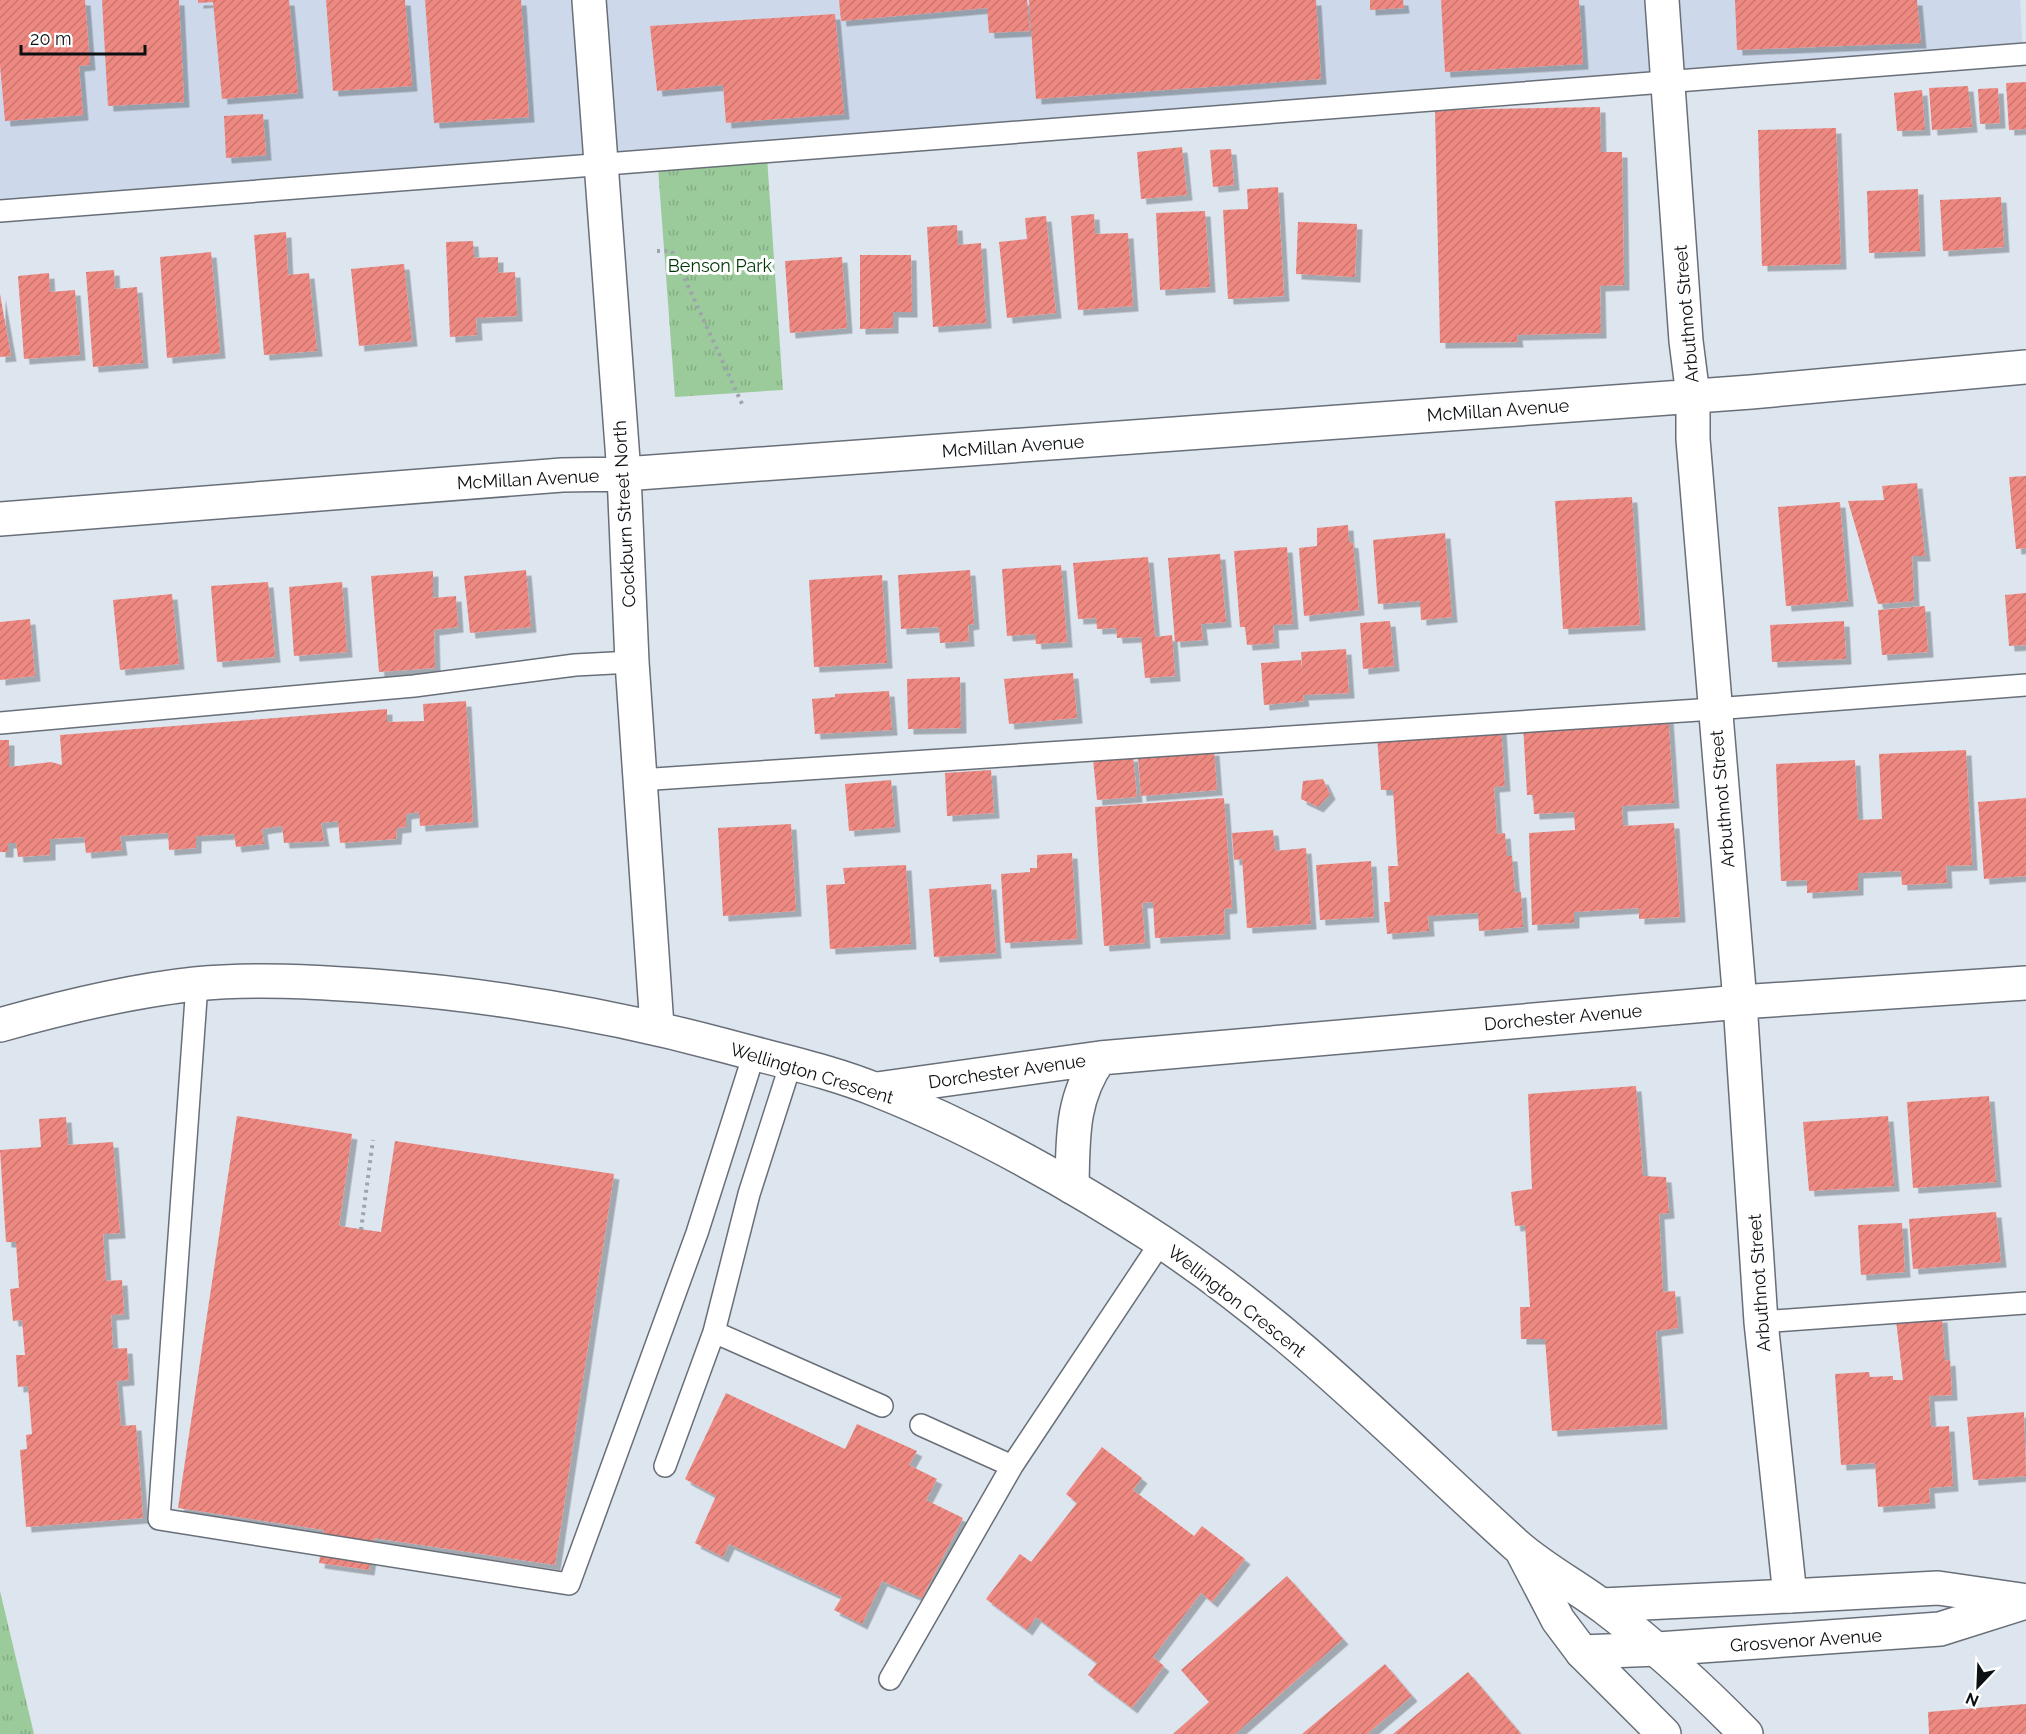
<svg xmlns="http://www.w3.org/2000/svg" width="2026" height="1734" font-family="Raleway,sans-serif">
<style>
.built{fill:#cdd9ea}
.park{fill:url(#park-tufts)}
.building{fill:url(#building-hatch);filter:url(#shadow)}
.lines{fill:none;stroke-linecap:round;stroke-linejoin:round}
.service-casing{stroke:#696f78;stroke-width:24}
.minor-casing{stroke:#696f78;stroke-width:36}
.tertiary-casing{stroke:#696f78;stroke-width:36}
.path{stroke:#9ea4ac;stroke-width:4;stroke-dasharray:3 4.5;stroke-linecap:butt}
.service{stroke:#fff;stroke-width:21}
.minor{stroke:#fff;stroke-width:33}
.tertiary{stroke:#fff;stroke-width:33}
.labels{text-anchor:middle;dominant-baseline:central;stroke-width:6;stroke-linejoin:round;paint-order:stroke}
.park-label{font-size:18px;fill:#013708;stroke:#fff}
.street-label{font-size:18px;fill:#0d1013;stroke:#fff}
</style>
<defs>
<pattern id="park-tufts" width="24" height="20" patternUnits="userSpaceOnUse" patternTransform="scale(1.5)"><rect width="24" height="20" fill="#9ccb9b"/><path d="M3 7l-1-3M5 7V3M7 7l1-3M15 17l-1-3M17 17v-4M19 17l1-3" fill="none" stroke="#85ad85"/></pattern>
<pattern id="building-hatch" width="6" height="6" patternUnits="userSpaceOnUse" patternTransform="scale(1.5)"><rect width="6" height="6" fill="#ee8982"/><path d="M-1 1l2-2M0 6l6-6M5 7l2-2" fill="none" stroke="#cb756f"/></pattern>
<filter id="shadow"><feDropShadow dx="5.5" dy="5.5" stdDeviation="0" flood-color="#0004"/></filter>
</defs>
<rect width="100%" height="100%" fill="#dde5ef"/>
<!-- built -->
<path class="built" d="M0,0H2020L2023,54L0,211Z"/>
<!-- park -->
<path class="park" d="M767,157L783,390L675,397L658,168Z
M0,1591L34,1734H0Z"/>
<!-- building -->
<path class="building" d="M0,0H85L90,65L79,66L83,115L5,121L0,65Z
M102,0H179L184,102L108,106Z
M198,0H289L298,93L222,99L213,2L198,3Z
M326,0H405L412,86L333,91Z
M425,0H521L529,117L434,123Z
M839,0H1027L1030,31L989,33L987,8L841,21Z
M1029,0H1316L1321,79L1036,99Z
M1370,0H1403L1404,8L1370,10Z
M1441,0H1579L1583,64L1445,72Z
M1735,0H1917L1921,43L1737,50Z
M835,14L844,114L726,123L723,85L657,91L650,26Z
M2026,82V129L2009,130L2006,83Z
M1968,86L1972,127L1932,130L1929,88Z
M1998,88L2000,123L1980,124L1978,89Z
M1922,90L1925,130L1897,131L1894,93Z
M1600,107L1601,152H1622L1624,285L1600,286L1601,333L1517,335L1518,342L1440,343L1435,110Z
M263,114L266,155L226,158L224,116Z
M1836,128L1841,264L1762,266L1758,130Z
M1182,147L1187,195L1141,199L1137,152Z
M1231,149L1234,185L1213,187L1210,150Z
M1278,187L1284,296L1228,299L1223,210L1248,209L1247,189Z
M1918,189L1920,251L1869,253L1867,191Z
M2001,197L2004,247L1943,251L1940,200Z
M1205,211L1210,287L1160,290L1156,213Z
M1094,214L1095,234L1128,233L1133,306L1078,310L1071,216Z
M1046,216L1056,313L1007,318L999,242L1027,239L1025,218Z
M1298,222L1357,224L1355,277L1296,274Z
M957,225L958,245L981,243L986,323L933,327L927,227Z
M286,232L288,275L309,273L317,351L264,355L254,235Z
M473,241L474,258L498,257V273L515,272L517,316L476,318L477,335L450,337L446,242Z
M211,252L220,353L167,358L160,257Z
M860,255H911L912,312H893V328L860,329Z
M842,257L847,328L790,333L785,261Z
M404,264L412,341L359,346L351,269Z
M114,270L115,289L137,287L143,363L93,367L86,272Z
M49,273L50,292L75,290L80,355L24,359L18,276Z
M0,294L11,356L0,357Z
M2026,476V548L2016,549L2009,477Z
M1917,483L1925,556H1912L1914,601L1878,604L1848,501L1884,500L1882,486Z
M1632,497L1640,625L1563,629L1555,501Z
M1840,502L1848,601L1786,606L1778,507Z
M1348,525L1349,542L1353,543L1359,610L1304,616L1299,548L1317,546V528Z
M1445,533L1452,617L1421,620L1420,601L1378,604L1373,540Z
M1287,547L1293,624L1273,625L1274,643L1247,645L1245,627H1240L1234,551Z
M1220,554L1226,622L1201,624L1203,640L1175,642L1168,558Z
M1148,557L1155,637L1172,635L1175,676L1145,678L1141,637L1117,638L1116,628L1097,629L1096,618L1078,619L1073,563Z
M1061,565L1067,642L1036,644L1035,634L1007,636L1002,569Z
M526,570L531,627L470,633L464,576Z
M970,570L974,624L968,625L969,641L940,643L939,627L901,629L898,575Z
M433,571V598L456,596L458,627L434,630L435,668L379,672L371,576Z
M882,575L887,663L814,667L809,580Z
M268,582L275,657L217,662L211,586Z
M342,582L347,652L294,656L289,587Z
M2026,593V645L2009,646L2005,595Z
M172,594L179,664L120,670L113,600Z
M1925,606L1928,652L1882,655L1878,610Z
M30,619L35,676L0,680V622Z
M1390,621L1394,666L1363,669L1360,623Z
M1844,621L1846,659L1772,662L1770,625Z
M1346,649L1349,693L1303,695L1304,701L1264,705L1261,663L1301,660L1303,678L1301,652Z
M1073,673L1077,718L1009,724L1004,679Z
M960,677L961,728L908,729L907,679Z
M889,691L892,730L815,734L812,699L835,697V694Z
M466,701L473,822L420,826L419,812L406,814V827L397,828L396,839L340,843L338,821L321,823L324,841L284,843L282,826L262,829L264,844L236,847L234,834L196,836V848L169,850L168,833L120,836L122,850L86,853L84,837L50,839V855L18,857L16,843H8V852H0V740H9V767L51,762L62,765L60,735L387,709V722L424,721L423,704Z
M1668,715L1674,803L1622,806L1623,826L1674,823L1680,917L1639,919V908L1574,912V923L1532,925L1529,833L1575,830L1574,812L1534,814L1533,795H1527L1523,724Z
M1501,727L1505,786L1494,787L1497,834L1505,833L1507,856H1512L1515,893L1521,892L1523,927L1479,931L1478,913L1428,916L1429,931L1387,934L1384,902H1390L1388,866H1398L1393,790H1381L1377,736Z
M1214,750L1217,790L1141,796L1138,757Z
M1966,750L1972,865L1946,866L1947,883L1902,885L1901,871L1858,873V890L1807,893V880L1781,881L1776,764L1855,760L1858,820L1882,819L1879,754Z
M1133,756L1137,797L1097,800L1093,759Z
M991,770L994,813L947,816L945,773Z
M1323,779L1330,794L1318,807L1301,799L1303,781Z
M891,780L895,827L849,831L845,784Z
M1224,798L1232,908L1224,909L1225,934L1155,938L1153,902L1142,903L1145,943L1104,946L1095,807Z
M2026,798V876L1984,879L1978,802Z
M791,824L796,911L723,916L718,828Z
M1273,830L1275,851L1306,848L1311,924L1247,928L1242,859L1234,860L1232,833Z
M1072,853L1077,939L1005,943L1001,874L1030,872V868H1037V855Z
M1371,861L1374,917L1320,920L1316,865Z
M906,865L911,944L830,949L826,885L845,884L843,868Z
M991,884L996,953L934,957L929,889Z
M1636,1086L1643,1176L1666,1177L1669,1213L1659,1214L1663,1292L1675,1291L1678,1328L1656,1331L1662,1424L1552,1431L1545,1339H1521L1520,1307H1530L1525,1225L1515,1226L1511,1192L1532,1189L1528,1094Z
M1989,1096L1996,1182L1913,1188L1907,1102Z
M237,1116L352,1134L339,1226L381,1232L395,1141L614,1174L555,1565L374,1538L369,1570L319,1563L324,1530L178,1508Z
M1888,1116L1894,1186L1809,1191L1803,1122Z
M66,1117L68,1145L113,1142L120,1233L103,1234L106,1281L122,1280L124,1314L111,1315L113,1349L127,1348L129,1380L117,1381L121,1426L136,1425L143,1518L26,1527L20,1450L27,1449L26,1435L32,1434L28,1386L18,1387L16,1355H25L22,1320L13,1321L10,1289L19,1288L16,1242H6L0,1150L41,1147L39,1119Z
M1996,1212L2001,1262L1913,1269L1909,1219Z
M1902,1223L1905,1272L1861,1275L1858,1225Z
M1942,1317L1945,1361L1950,1360L1952,1395L1929,1396L1931,1427L1949,1426L1953,1486L1929,1488L1930,1503L1878,1507L1875,1463L1841,1465L1835,1374L1869,1372L1870,1377L1893,1376V1380H1903L1896,1320Z
M726,1393L845,1449L857,1424L917,1451L909,1465L937,1479L926,1500L963,1518L922,1598L882,1581L862,1624L834,1610L842,1597L729,1544L723,1557L695,1543L716,1496L685,1479Z
M2024,1412L2026,1476L1973,1480L1967,1417Z
M1102,1447L1142,1478L1133,1490L1194,1536L1202,1526L1245,1559L1212,1602L1201,1593L1153,1657L1164,1666L1132,1708L1088,1675L1097,1663L1036,1617L1027,1630L986,1599L1020,1554L1031,1562L1077,1503L1066,1494Z
M1287,1576L1343,1639L1235,1734H1173L1209,1702L1181,1670Z
M1385,1664L1412,1696L1367,1734H1302Z
M1468,1672L1521,1734H1393Z
M2026,1704V1734H1929L1928,1712Z"/>
<g class="lines">
<!-- service casing -->
<g class="service-casing">
<path id="service" d="M0,211L2026,54
M0,723L414,686L575,665L632,662
M639,780L1714,709L2026,685
M197,984L159,1519L569,1584L697,1233L754,1054
M791,1063L749,1194L714,1332L882,1406
M1761,1322L2026,1303
M921,1425L1012,1466L1161,1242
M665,1466L714,1332
M890,1679L1012,1466"/>
</g>
<!-- minor casing -->
<g class="minor-casing">
<path id="minor" d="M589,0L624,474L632,662L657,1027
M0,519L562,475L624,474L1751,392L2026,367
M877,1089L1100,1058L1740,1002L2026,983
M1072,1187C1073,1139 1071,1098 1100,1058
M1602,1605L1790,1596L1761,1322L1740,1002L1693,439V396L1686,341L1662,0
M1582,1652L1658,1649"/>
</g>
<!-- tertiary casing -->
<g class="tertiary-casing">
<path id="tertiary" d="M0,1025C64,1007 129,991 195,984C254,978 315,982 374,986C493,995 611,1015 726,1046C777,1060 831,1071 879,1091C977,1130 1072,1184 1160,1241C1291,1327 1400,1440 1516,1545C1543,1569 1576,1586 1605,1608C1655,1646 1702,1689 1746,1734
M1523,1553L1558,1620L1582,1652L1664,1734
M1790,1596L1938,1588L2021,1600
M1658,1649L1940,1629L2026,1602"/>
</g>
<!-- path -->
<path class="path" d="M657,251H672L743,406
M361,1230L373,1140"/>
<!-- service -->
<use href="#service" class="service"/>
<!-- minor -->
<use href="#minor" class="minor"/>
<!-- tertiary -->
<use href="#tertiary" class="tertiary"/>
</g>
<g class="labels">
<!-- park labels -->
<g class="park-label">
<text x="720" y="265">Benson Park</text>
</g>
<!-- street labels -->
<g class="street-label">
<text transform="translate(1686 314) rotate(-95)">Arbuthnot Street</text>
<text transform="translate(1498 410) rotate(-4)">McMillan Avenue</text>
<text transform="translate(1013 446) rotate(-4)">McMillan Avenue</text>
<text transform="translate(528 479) rotate(-3)">McMillan Avenue</text>
<text transform="translate(624 514) rotate(-93)">Cockburn Street North</text>
<text transform="translate(1722 799) rotate(-95)">Arbuthnot Street</text>
<text transform="translate(1563 1017) rotate(-5)">Dorchester Avenue</text>
<text transform="translate(1007 1071) rotate(-8)">Dorchester Avenue</text>
<text transform="translate(812 1073) rotate(17)">Wellington Crescent</text>
<text transform="translate(1759 1283) rotate(-94)">Arbuthnot Street</text>
<text transform="translate(1237 1301) rotate(38)">Wellington Crescent</text>
<text transform="translate(1806 1640) rotate(-4)">Grosvenor Avenue</text>
</g>
</g>
<!-- north arrow -->
<g transform="translate(1978 1686) rotate(203)" stroke="#ffffff" stroke-width="4.5" paint-order="stroke">
<path d="M0-4.5L10 22L0 15L-10 22Z" fill="#0d1013"/>
<text y="-9" font-size="16" font-weight="bold" text-anchor="middle" fill="#0d1013">N</text>
</g>
<!-- scale -->
<path d="M21 45v9h124v-9" fill="none" stroke="#0d1013" stroke-width="3"/>
<text x="30" y="45" font-size="18" fill="#0d1013" stroke="#ffffff" stroke-width="4.5" paint-order="stroke">20 m</text>
</svg>
